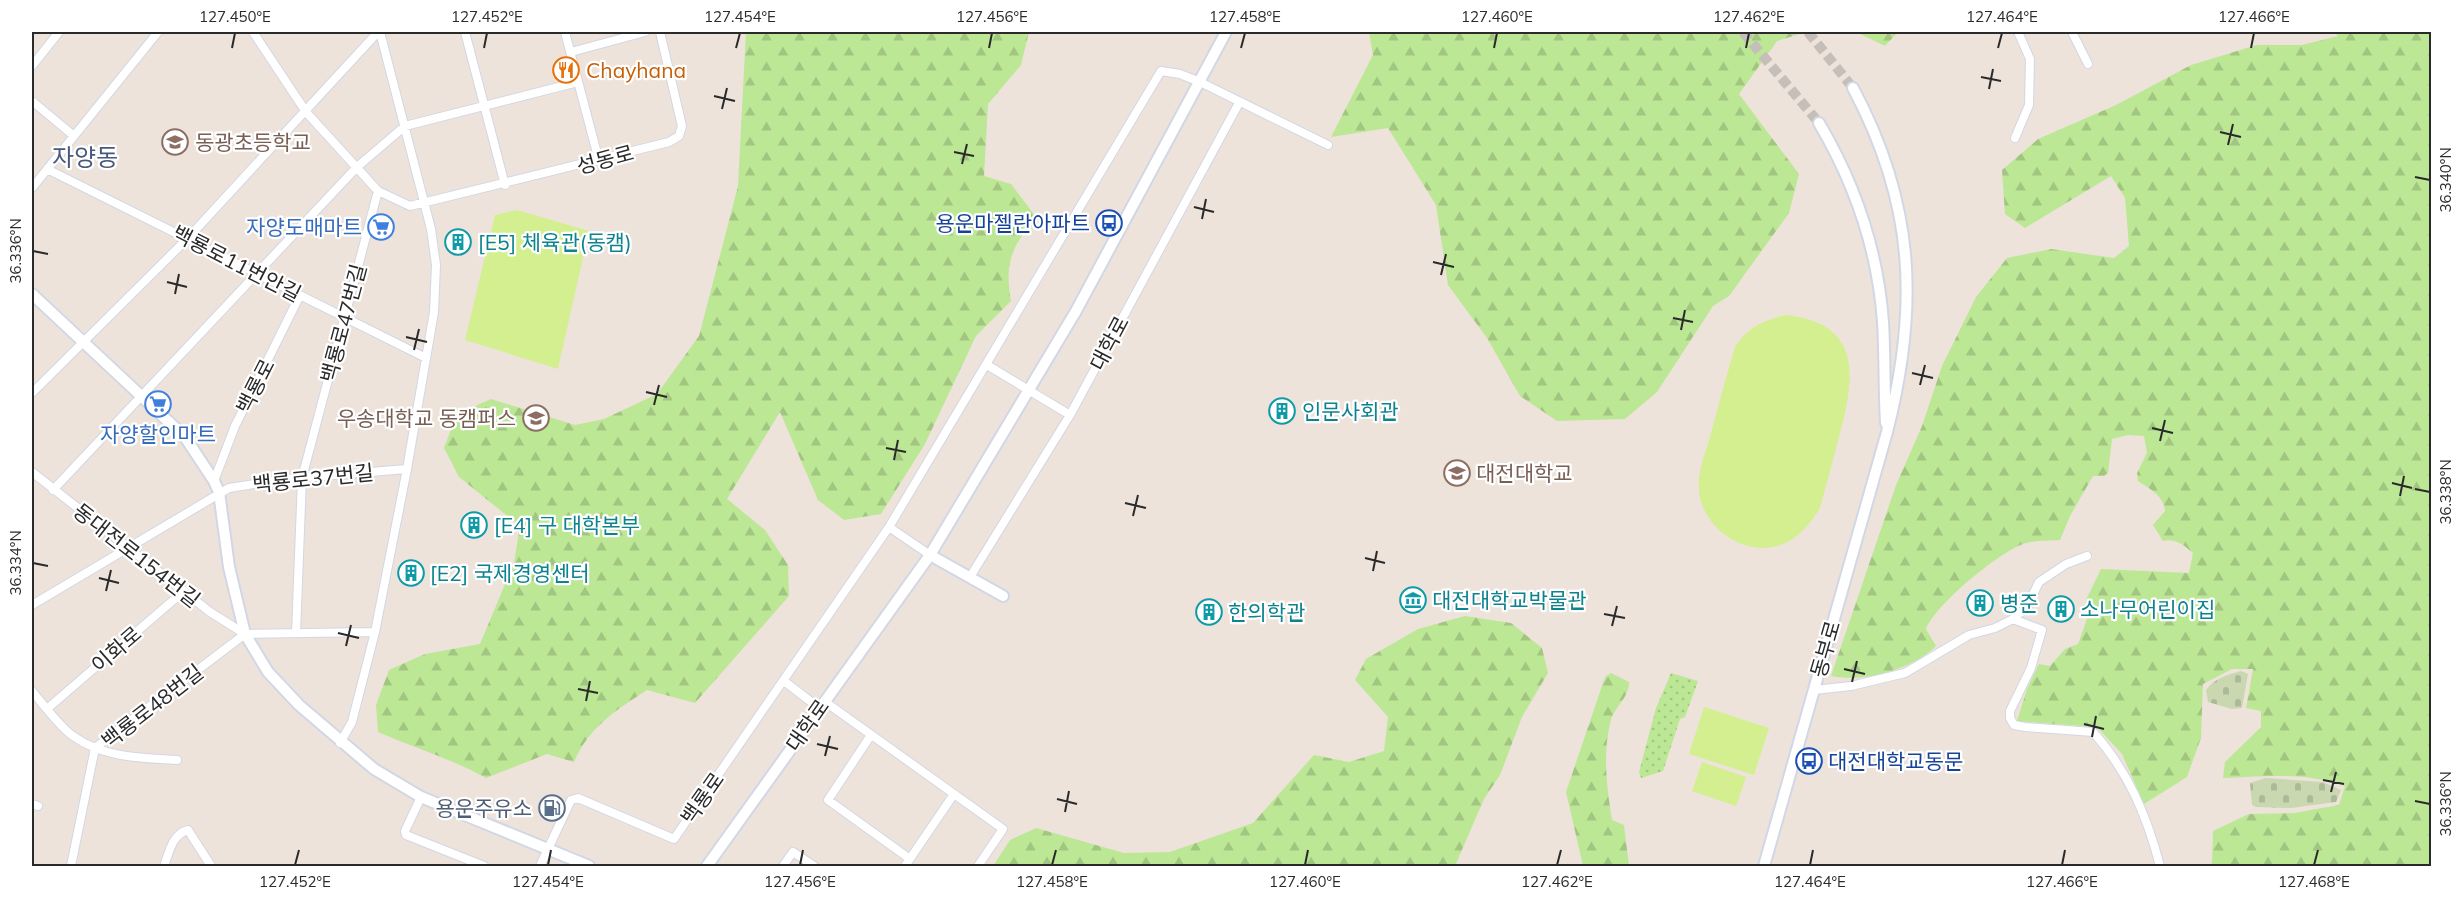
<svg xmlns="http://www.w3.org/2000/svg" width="2463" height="898" font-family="Mulish,'Noto Sans KR',sans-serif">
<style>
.grass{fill:url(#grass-dots)}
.forest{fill:url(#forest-firs)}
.cemetery{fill:url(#cemetery-stones)}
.pitch{fill:#d3ef90}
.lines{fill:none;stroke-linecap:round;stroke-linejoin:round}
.secondary-tunnel{stroke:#c6beb8;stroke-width:10;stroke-dasharray:10 5;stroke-linecap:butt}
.street-casing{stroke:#d1d7e4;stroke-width:10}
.secondary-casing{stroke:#d1d7e4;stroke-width:14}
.street{stroke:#fff;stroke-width:8}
.secondary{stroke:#fff;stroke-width:10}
.ticks{fill:none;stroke:#2a2a2a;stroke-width:2}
.labels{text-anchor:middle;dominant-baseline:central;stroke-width:4.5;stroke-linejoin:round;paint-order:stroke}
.food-label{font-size:21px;fill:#c56008;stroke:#fff;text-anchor:start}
.education-label{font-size:21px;fill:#785e54;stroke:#fff;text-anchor:start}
.street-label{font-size:21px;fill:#2a2a2a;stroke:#fff}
.transit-label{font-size:21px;fill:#164399;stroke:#fff;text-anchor:end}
.shop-label{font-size:21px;fill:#366cbe;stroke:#fff;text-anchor:end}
.culture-label{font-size:21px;fill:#0d838f;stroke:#fff;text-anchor:start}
.service-label{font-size:21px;fill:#4e5e75;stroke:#fff;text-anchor:end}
.quarter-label{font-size:24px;fill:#48597e;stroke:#fff}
.neatline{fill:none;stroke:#2a2a2a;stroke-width:2}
.ticks-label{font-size:15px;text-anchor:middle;fill:#2a2a2a}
</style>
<defs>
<pattern id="grass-dots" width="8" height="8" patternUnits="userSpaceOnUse" patternTransform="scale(1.5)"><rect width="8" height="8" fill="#bce795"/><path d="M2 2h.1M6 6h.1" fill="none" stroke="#a2c681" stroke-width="1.8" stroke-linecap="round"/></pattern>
<pattern id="forest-firs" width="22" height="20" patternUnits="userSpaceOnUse" patternTransform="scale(1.5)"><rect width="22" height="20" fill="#bce795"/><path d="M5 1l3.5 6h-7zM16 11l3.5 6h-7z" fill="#a2c681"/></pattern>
<pattern id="cemetery-stones" width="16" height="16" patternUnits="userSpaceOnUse" patternTransform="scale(1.5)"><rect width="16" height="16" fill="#c9d8b1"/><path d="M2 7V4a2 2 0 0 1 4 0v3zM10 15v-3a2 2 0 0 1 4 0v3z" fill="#adba98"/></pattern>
</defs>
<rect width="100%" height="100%" fill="#ede3db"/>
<!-- grass -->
<path class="grass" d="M1671,673L1698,681L1685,717L1680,719L1663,771L1641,778L1639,772L1656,708Z"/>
<!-- forest -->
<path class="forest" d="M746,32H1029L1021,65L988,104L984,176L1011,184L1036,217C1012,246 1004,263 1011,301L976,336L925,444L881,514L844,520L818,500L780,412L727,499L765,530L788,565L789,596L695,703L647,690C616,710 589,727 574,762L547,754L486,778C452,759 414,748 378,732L376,705L389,670L425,654L480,644L514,563L520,526L459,477L444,448L457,414L491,399L575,425L604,419L657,394L699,336L738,186Z
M1369,32H1806L1777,41L1739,94L1799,174L1789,213L1729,296L1713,306L1657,392L1625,419L1557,421L1520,396L1487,338L1448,285L1436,205L1388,128L1331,137L1373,55Z
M1856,32H1898L1885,46Z
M2334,32H2431V866H2207L2212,863L2213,831L2249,814L2294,813L2339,805L2345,786C2306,772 2263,776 2223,778L2225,762L2261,727V711L2246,708L2253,669H2232L2203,684L2201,738L2187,777L2144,804L2122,754L2097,727L2017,721L2027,689L2039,664L2050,666L2065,649L2078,644L2088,616L2086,600L2101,569L2189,573L2193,553C2184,545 2175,538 2163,541L2153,525L2165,511C2164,496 2150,489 2138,481L2137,473L2147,453L2144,436L2128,435L2112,439L2108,473L2104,476H2093L2070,516L2060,540C2049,541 2033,540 2023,544C1997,554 1936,604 1926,629L1936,646C1913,669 1864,683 1831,676L1896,485L1922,426L1942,366L1976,297L2007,258L2051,249L2114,258L2129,246L2125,198L2111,176L2025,228L2005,214L2002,170L2038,139L2116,105L2191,65L2257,45H2302L2338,36Z
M1465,616L1511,623L1542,648L1548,673L1522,717L1500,775L1484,799L1455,866H993L1010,840L1036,828L1124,853L1170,852L1253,823L1314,755L1349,762L1384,751L1388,717L1355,680L1366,659L1418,629Z
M1611,673L1629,682C1630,696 1615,707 1611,720C1602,753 1607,788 1612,820L1624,825L1629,866H1583L1566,792L1605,677Z"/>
<!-- cemetery -->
<path class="cemetery" d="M2241,671L2248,674L2242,708L2232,709L2208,702L2206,690C2215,678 2227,675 2241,671Z
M2266,778L2323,782L2341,790L2336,802L2291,808L2256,807L2252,805L2250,783Z"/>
<!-- pitch -->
<path class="pitch" d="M517,210L589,231L558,369L465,340L495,215Z
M1786,315C1865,324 1854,380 1839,437C1833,461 1826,485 1820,508C1807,530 1789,548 1762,548C1731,547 1702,522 1699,491C1697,473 1705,454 1710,437C1718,407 1726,377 1735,347C1748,327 1763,321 1786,315Z
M1704,707L1769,728L1754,775L1689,754Z
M1702,762L1746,777L1736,806L1692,791Z"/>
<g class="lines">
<!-- secondary-tunnel -->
<path class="secondary-tunnel" d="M1743,32L1819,123
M1808,32L1853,88"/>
<!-- street casing -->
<g class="street-casing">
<path id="street" d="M253,32L306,112L378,191L410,206L669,142L679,136L682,126L660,32
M465,32L505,185
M565,32L599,161
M2072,32L2088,64
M571,52L645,32
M32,66L59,32
M32,101L74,136
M2015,138L2029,105L2030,59L2018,32
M47,169L426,358
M32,188L158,32
M987,365L1070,415
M32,393L188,238L378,32
M32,472L210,612L245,634
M214,481L235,426L300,295
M53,490L357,167L405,126L578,82
M889,527L930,555
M970,577L1070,415L1239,103
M32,605L229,488L286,479L407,469
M2013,619L2042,630L2031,668L2010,711V718L2014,725L2025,727L2093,732C2128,771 2147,816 2160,866
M296,633L302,478L378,191
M245,634L375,632
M784,681L819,708
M1814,690L1851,686L1905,673L1969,635L1995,628L2013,619L2027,607L2039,582L2066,564L2087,556
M32,691C43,704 60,727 73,736C104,758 141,758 177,760
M824,701L1003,829L978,866
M48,708L184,591
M871,735L828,800L910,859
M340,743L352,722L375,632L407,469L434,312L436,265L431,229L380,32
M421,797L405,831L406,835L484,866
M32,804L38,806
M71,866L95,748L245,634
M164,866C169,853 172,834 188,830L211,866
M540,866L571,800L578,798L674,839L889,527L1161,71L1180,74L1200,82L1328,145
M783,866L793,852L814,866
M905,866L954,794"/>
</g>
<!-- secondary casing -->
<g class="secondary-casing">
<path id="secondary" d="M1819,123C1855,184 1878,252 1883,322C1885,356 1884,389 1886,423
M32,294L185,437L214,481L219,492L229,567L245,634L268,672L299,705L374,769L421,797L589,866
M930,555L1003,596
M707,866L930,555L1076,311L1226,32
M1764,866L1887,432C1919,307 1915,204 1853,88"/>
</g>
<!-- street -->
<use href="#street" class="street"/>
<!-- secondary -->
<use href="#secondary" class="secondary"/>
</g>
<!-- ticks -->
<path class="ticks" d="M232,48L235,33M484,48L487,33M736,48L740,33M989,48L992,33M1241,48L1245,33M1494,48L1497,33M1746,48L1749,33M1998,48L2002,33M2251,48L2254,33M1981,77L2001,81M1989,89L1993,69M714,96L735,101M722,109L727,88M2220,132L2241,137M2228,145L2233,124M954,152L974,156M962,164L967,144M2415,177L2430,180M1194,207L1214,212M1202,219L1206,199M33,251L48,254M1433,262L1454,267M1441,275L1446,254M167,282L187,287M175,294L179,274M1673,318L1693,322M1681,330L1685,310M406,337L427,342M414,350L419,329M1912,373L1933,378M1920,385L1925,365M646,392L667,397M654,405L659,385M2152,428L2173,433M2160,441L2165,420M886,448L906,452M894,460L898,440M2392,483L2412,488M2415,489L2430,492M2400,496L2404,476M1125,503L1146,508M1133,516L1138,495M1365,558L1385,563M33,563L48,566M1373,571L1377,551M99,578L119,583M106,591L111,570M1604,614L1625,618M1612,626L1617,606M338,633L359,638M346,646L351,625M1844,669L1865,674M1852,682L1857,661M578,689L598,693M586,701L590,681M2084,724L2104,729M2092,737L2096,716M817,744L838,749M825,756L830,736M2323,780L2344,784M2331,792L2336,772M1057,799L1077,804M2415,801L2430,804M1065,812L1069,791M295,865L299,850M548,865L551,850M800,865L803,850M1052,865L1056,850M1305,865L1308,850M1557,865L1561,850M1810,865L1813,850M2062,865L2065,850M2314,865L2318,850"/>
<!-- icons -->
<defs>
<g id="restaurant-ring" transform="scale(1.35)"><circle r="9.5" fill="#fff" stroke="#e8710a" stroke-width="1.5"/><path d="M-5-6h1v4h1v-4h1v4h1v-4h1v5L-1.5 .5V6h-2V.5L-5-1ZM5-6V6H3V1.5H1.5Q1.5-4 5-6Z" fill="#e8710a"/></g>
<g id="school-ring" transform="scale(1.35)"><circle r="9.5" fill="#fff" stroke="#8d6e63" stroke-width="1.5"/><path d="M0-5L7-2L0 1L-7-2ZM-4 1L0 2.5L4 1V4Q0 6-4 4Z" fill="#8d6e63"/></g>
<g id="bus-ring" transform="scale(1.35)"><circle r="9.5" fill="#fff" stroke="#1a4fb4" stroke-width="1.5"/><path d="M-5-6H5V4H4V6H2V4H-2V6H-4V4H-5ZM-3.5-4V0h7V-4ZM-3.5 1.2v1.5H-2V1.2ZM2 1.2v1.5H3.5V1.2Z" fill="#1a4fb4"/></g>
<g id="supermarket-ring" transform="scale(1.35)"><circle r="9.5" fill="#fff" stroke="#3f7fe0" stroke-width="1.5"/><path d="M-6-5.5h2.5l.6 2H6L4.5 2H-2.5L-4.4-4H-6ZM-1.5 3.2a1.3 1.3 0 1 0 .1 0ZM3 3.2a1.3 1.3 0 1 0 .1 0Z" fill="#3f7fe0"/></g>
<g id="building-ring" transform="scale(1.35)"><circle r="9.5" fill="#fff" stroke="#0f9aa8" stroke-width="1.5"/><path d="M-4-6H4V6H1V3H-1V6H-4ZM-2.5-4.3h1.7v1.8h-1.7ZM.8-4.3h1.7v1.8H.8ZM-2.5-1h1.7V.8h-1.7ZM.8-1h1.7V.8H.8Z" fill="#0f9aa8"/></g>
<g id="university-ring" transform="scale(1.35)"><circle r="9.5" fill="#fff" stroke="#8d6e63" stroke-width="1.5"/><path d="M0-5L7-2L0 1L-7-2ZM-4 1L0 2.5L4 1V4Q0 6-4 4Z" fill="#8d6e63"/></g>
<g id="museum-ring" transform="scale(1.35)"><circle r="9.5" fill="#fff" stroke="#0f9aa8" stroke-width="1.5"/><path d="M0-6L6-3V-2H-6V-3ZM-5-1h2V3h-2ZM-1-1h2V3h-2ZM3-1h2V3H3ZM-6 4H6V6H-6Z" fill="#0f9aa8"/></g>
<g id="fuel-ring" transform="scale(1.35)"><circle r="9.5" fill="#fff" stroke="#5c6f8a" stroke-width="1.5"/><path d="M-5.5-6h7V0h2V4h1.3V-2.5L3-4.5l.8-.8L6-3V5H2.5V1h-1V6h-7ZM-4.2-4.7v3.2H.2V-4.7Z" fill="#5c6f8a"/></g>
</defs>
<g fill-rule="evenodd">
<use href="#restaurant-ring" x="566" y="70"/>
<use href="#school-ring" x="175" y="142"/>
<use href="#bus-ring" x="1109" y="223"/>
<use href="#supermarket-ring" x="381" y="227"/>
<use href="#building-ring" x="458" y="242"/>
<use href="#supermarket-ring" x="158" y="404"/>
<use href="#building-ring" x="1282" y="411"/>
<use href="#university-ring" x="536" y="418"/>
<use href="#university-ring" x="1457" y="473"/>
<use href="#building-ring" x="474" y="525"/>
<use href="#building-ring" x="411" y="573"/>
<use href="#museum-ring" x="1413" y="600"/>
<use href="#building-ring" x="1980" y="603"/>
<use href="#building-ring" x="2061" y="609"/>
<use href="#building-ring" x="1209" y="612"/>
<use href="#bus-ring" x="1809" y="761"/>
<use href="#fuel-ring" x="552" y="808"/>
</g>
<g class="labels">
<!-- food labels -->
<g class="food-label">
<text x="586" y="70">Chayhana</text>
</g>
<!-- education labels -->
<g class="education-label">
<text x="195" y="142">동광초등학교</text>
<text x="516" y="418" text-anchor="end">우송대학교 동캠퍼스</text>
<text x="1476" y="473">대전대학교</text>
</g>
<!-- street labels -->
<g class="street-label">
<text transform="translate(605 159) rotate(-15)">성동로</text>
<text transform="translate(237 263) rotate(27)">백룡로11번안길</text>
<text transform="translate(343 323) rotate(-75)">백룡로47번길</text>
<text transform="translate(1109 343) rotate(-62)">대학로</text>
<text transform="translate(255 386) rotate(-63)">백룡로</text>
<text transform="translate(313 478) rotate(-6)">백룡로37번길</text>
<text transform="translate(137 555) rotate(38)">동대전로154번길</text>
<text transform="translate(116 649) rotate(-41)">이화로</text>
<text transform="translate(1825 649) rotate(-74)">동부로</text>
<text transform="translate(152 706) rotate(-38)">백룡로48번길</text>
<text transform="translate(807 725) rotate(-55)">대학로</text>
<text transform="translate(702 798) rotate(-55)">백룡로</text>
</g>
<!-- transit labels -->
<g class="transit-label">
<text x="1090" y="223">용운마젤란아파트</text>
<text x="1828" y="761" text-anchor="start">대전대학교동문</text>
</g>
<!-- shop labels -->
<g class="shop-label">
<text x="362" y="227">자양도매마트</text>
<text x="158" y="434" text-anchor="middle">자양할인마트</text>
</g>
<!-- culture labels -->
<g class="culture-label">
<text x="478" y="242">[E5] 체육관(동캠)</text>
<text x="1302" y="411">인문사회관</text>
<text x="494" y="525">[E4] 구 대학본부</text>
<text x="430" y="573">[E2] 국제경영센터</text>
<text x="1432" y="600">대전대학교박물관</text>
<text x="2000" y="603">병준</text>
<text x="2080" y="609">소나무어린이집</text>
<text x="1228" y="612">한의학관</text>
</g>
<!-- service labels -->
<g class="service-label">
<text x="532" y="808">용운주유소</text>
</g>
<!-- quarter labels -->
<g class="quarter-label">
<text x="85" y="157">자양동</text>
</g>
</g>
<!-- border -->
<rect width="2463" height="898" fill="none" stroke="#ffffff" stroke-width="66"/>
<rect x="33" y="33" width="2397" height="832" class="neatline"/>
<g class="ticks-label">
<text x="235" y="22">127.450°E</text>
<text x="487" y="22">127.452°E</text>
<text x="740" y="22">127.454°E</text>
<text x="992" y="22">127.456°E</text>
<text x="1245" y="22">127.458°E</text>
<text x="1497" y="22">127.460°E</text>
<text x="1749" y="22">127.462°E</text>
<text x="2002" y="22">127.464°E</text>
<text x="2254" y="22">127.466°E</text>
<text transform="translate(2446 180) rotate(-90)" y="5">36.340°N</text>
<text transform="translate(16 251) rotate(-90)" y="5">36.336°N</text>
<text transform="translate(2446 492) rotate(-90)" y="5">36.338°N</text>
<text transform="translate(16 563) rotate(-90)" y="5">36.334°N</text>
<text transform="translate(2446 804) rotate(-90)" y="5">36.336°N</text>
<text x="295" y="887">127.452°E</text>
<text x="548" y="887">127.454°E</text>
<text x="800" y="887">127.456°E</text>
<text x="1052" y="887">127.458°E</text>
<text x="1305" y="887">127.460°E</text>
<text x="1557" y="887">127.462°E</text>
<text x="1810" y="887">127.464°E</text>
<text x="2062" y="887">127.466°E</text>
<text x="2314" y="887">127.468°E</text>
</g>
</svg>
